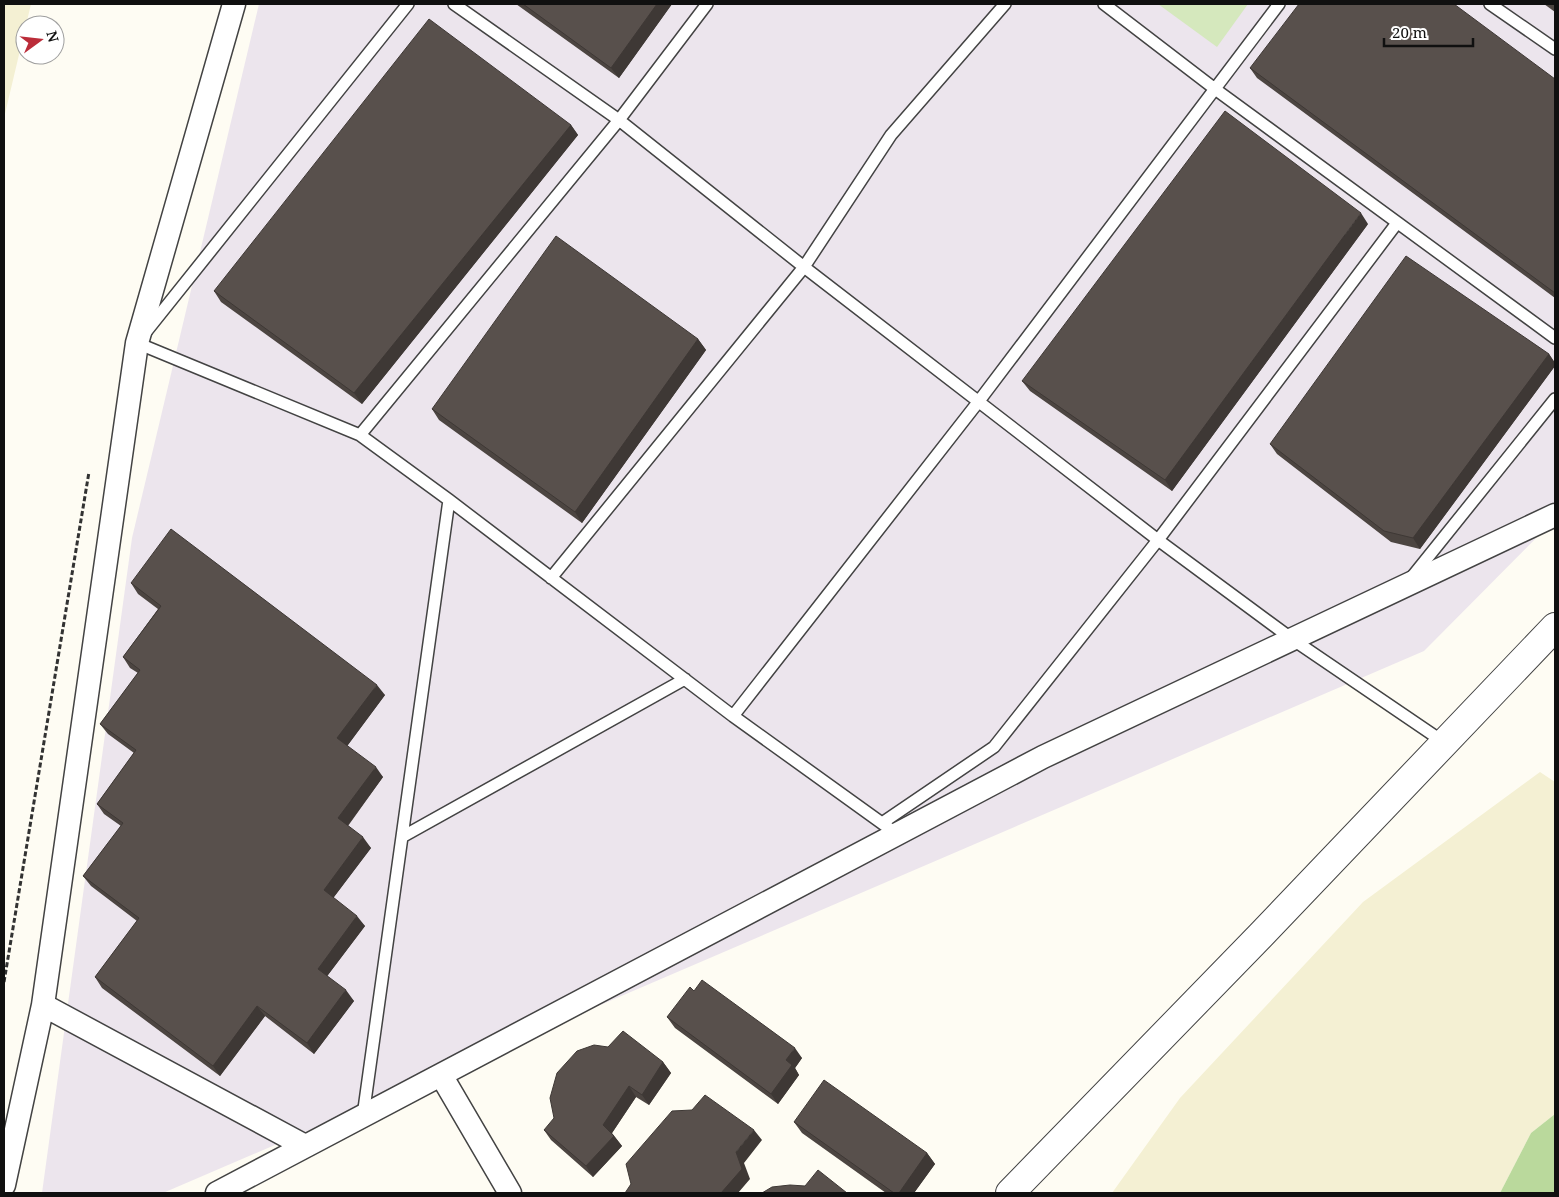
<svg xmlns="http://www.w3.org/2000/svg" width="1559" height="1197" font-family="'Noto Serif',serif">
<style>
.industrial{fill:#ece5ed}
.farmland{fill:#f4f0d3}
.green{fill:#d5e8bd}
.forest{fill:#bad99c}
.lines{fill:none;stroke-linecap:round;stroke-linejoin:round}
.service-casing{stroke:#434343;stroke-width:14}
.minor-casing{stroke:#434343;stroke-width:25}
.tertiary-casing{stroke:#434343;stroke-width:30}
.path{stroke:#323232;stroke-width:3;stroke-dasharray:5 2.5;stroke-linecap:butt}
.service{stroke:#fff;stroke-width:11}
.minor{stroke:#fff;stroke-width:22}
.tertiary{stroke:#fff;stroke-width:28}
.wall{fill:#4c4541}
.shaded-wall{fill:#3e3835}
.building{fill:#58504c;stroke:#3e3835}
</style>
<rect width="100%" height="100%" fill="#fefcf3"/>
<!-- industrial -->
<path class="industrial" d="M259,4H1555V519L1424,651L163,1193H42L132,538Z"/>
<!-- farmland -->
<path class="farmland" d="M4,4H31L4,118Z
M1540,772L1555,782V1114L1531,1133L1500,1193H1112L1180,1098L1363,902Z"/>
<!-- green -->
<path class="green" d="M1158,4H1248L1217,47Z"/>
<!-- forest -->
<path class="forest" d="M1555,1114V1193H1500L1531,1133Z"/>
<g class="lines">
<!-- service casing -->
<g class="service-casing">
<path id="service" d="M408,4L137,343L360,435L449,500L733,716L897,834
M454,4L619,120L804,267L1158,540L1292,639L1445,743
M1104,4L1215,89L1555,338
M1490,4L1555,49
M360,435L619,120L707,4
M1412,577L1555,399
M551,578L804,267L891,135L1005,4
M733,716L979,401L1279,4
M882,823L994,747L1158,540L1397,223
M402,837L685,679
M363,1116L449,500"/>
</g>
<!-- minor casing -->
<g class="minor-casing">
<path id="minor" d="M43,1005L305,1146
M441,1075L510,1193
M4,1185L43,1005L137,343L234,4
M217,1193L1043,757L1555,515"/>
</g>
<!-- tertiary casing -->
<g class="tertiary-casing">
<path id="tertiary" d="M1010,1193L1261,935L1555,627"/>
</g>
<!-- path -->
<path class="path" d="M4,982L89,472"/>
<!-- service -->
<use href="#service" class="service"/>
<!-- minor -->
<use href="#minor" class="minor"/>
<!-- tertiary -->
<use href="#tertiary" class="tertiary"/>
</g>
<!-- wall -->
<path class="wall" d="M516,4H672L619,78Z
M1544,4H1555V12Z
M1250,68L1555,79V298L1257,78Z
M571,125L578,135L362,404L221,302L214,291Z
M1368,224L1172,491L1030,391L1022,381Z
M698,339L706,350L582,523L439,420L432,409Z
M1549,354L1555,363V366L1420,549L1391,542L1277,454L1270,444Z
M131,583L385,695L347,746L383,777L348,826L371,848L333,898L365,926L327,976L354,1001L314,1054L265,1016L220,1076L102,988L95,977L137,921L91,886L83,876L121,826L104,814L97,804L134,753L108,734L100,724L138,673L130,668L123,657L158,609L138,594Z
M694,991L802,1058L795,1068L799,1075L778,1104L675,1028L667,1017Z
M663,1062L671,1073L649,1105L636,1097L612,1133L622,1146L593,1177L551,1140L544,1130Z
M794,1122L927,1153L935,1164L914,1193H886L802,1133Z"/>
<!-- shaded-wall -->
<path class="shaded-wall" d="M657,4H672L619,78L611,68Z
M571,125L578,135L362,404L354,393Z
M1361,213L1368,224L1172,491L1165,480Z
M698,339L706,350L582,523L575,512Z
M1549,354L1555,363V366L1420,549L1413,538Z
M377,685L385,695L345,749L337,738Z
M376,767L383,777L345,829L338,818Z
M363,837L371,848L331,901L324,890Z
M357,916L365,926L325,979L318,969Z
M346,990L354,1001L314,1054L307,1043Z
M257,1006L265,1016L220,1076L213,1066Z
M795,1048L802,1058L795,1068L799,1075L778,1104L771,1094L786,1060Z
M663,1062L671,1073L649,1105L642,1095Z
M629,1086L636,1097L610,1136L603,1125Z
M754,1130L762,1140L744,1163L750,1179L738,1193H721L736,1152Z
M614,1136L622,1146L593,1177L586,1166Z
M927,1153L935,1164L914,1193H899Z"/>
<!-- building -->
<path class="building" d="M523,4H657L611,68Z
M1299,4H1454L1555,79V293L1250,68Z
M429,19L571,125L354,393L214,291Z
M1225,111L1361,213L1165,480L1022,381Z
M556,236L698,339L575,512L432,409Z
M1406,256L1549,354L1413,538L1384,531L1270,444Z
M171,529L377,685L337,738L376,767L338,818L363,837L324,890L357,916L318,969L346,990L307,1043L257,1006L213,1066L95,977L139,918L83,876L123,823L97,804L136,750L100,724L140,670L123,657L161,606L131,583Z
M702,980L795,1048L786,1060L792,1065L771,1094L667,1017L690,987L694,991Z
M623,1031L663,1062L642,1095L629,1086L603,1125L614,1136L586,1166L544,1130L554,1118L550,1098L557,1073L577,1051L594,1045L608,1047Z
M824,1080L927,1153L899,1193H894L794,1122Z
M705,1095L754,1130L736,1152L742,1169L721,1193H625L631,1184L626,1164L672,1111L692,1110Z
M818,1170L847,1193H762L772,1187L790,1185L805,1186Z"/>
<!-- border -->
<rect width="1559" height="1197" fill="none" stroke="#101010" stroke-width="10"/>
<!-- north arrow -->
<g transform="translate(40 40) rotate(75)"><circle r="24" fill="#ffffff" stroke="#9f9f9f"/>
<path d="M0-4L9 19L0 12L-9 19Z" fill="#bb2c39"/>
<text y="-8" font-size="14" font-weight="bold" text-anchor="middle" fill="#101010">N</text>
</g>
<!-- scale -->
<path d="M1384 38v8h89v-8" fill="none" stroke="#101010" stroke-width="2.5"/>
<text x="1392" y="38" font-size="15" fill="#101010" stroke="#ffffff" stroke-width="4" paint-order="stroke">20 m</text>
</svg>
